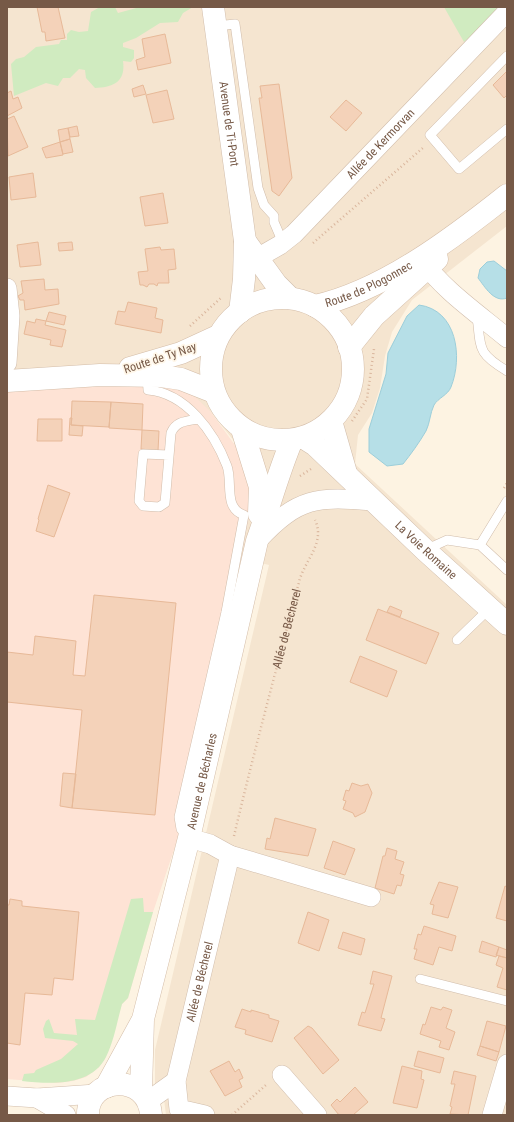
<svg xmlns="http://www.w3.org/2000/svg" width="514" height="1122" font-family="'Roboto Condensed',sans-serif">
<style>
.residential{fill:#f5e5d0}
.commercial{fill:#fee3d5}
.green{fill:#d0ebc0}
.water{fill:#b6dfe7;stroke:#9cceda}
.building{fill:#f4d2b9;stroke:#e7b998}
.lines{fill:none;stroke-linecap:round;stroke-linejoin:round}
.service-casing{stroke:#d1bdab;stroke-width:10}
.minor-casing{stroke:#d1bdab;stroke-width:20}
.tertiary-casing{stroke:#d1bdab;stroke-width:23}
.secondary-casing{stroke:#d4bda8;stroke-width:23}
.path{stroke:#d9b59c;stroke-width:2.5;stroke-dasharray:1 3;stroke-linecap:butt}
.service{stroke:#fff;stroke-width:9}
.minor{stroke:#fff;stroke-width:19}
.tertiary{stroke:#fff;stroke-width:22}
.secondary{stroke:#fff;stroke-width:22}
.labels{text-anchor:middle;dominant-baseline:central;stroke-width:3.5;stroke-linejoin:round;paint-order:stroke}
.street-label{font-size:12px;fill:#765947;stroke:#fff7e9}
</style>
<rect width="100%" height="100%" fill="#fdf3e2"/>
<!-- residential -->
<path class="residential" d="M7,7H507V226L412,300L392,332L385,356L380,388L372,413L358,435L355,464L507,605V1115H166L164,1099L155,1083V1050L269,565L241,558L249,516L234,441L210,411L7,390Z"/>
<!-- commercial -->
<path class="commercial" d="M154,382L189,391L210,411L240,452L251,483L249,516L234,596L181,829L153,912L128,998L122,1004L105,1058L99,1067L86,1077L73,1081L57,1083L7,1079V390Z"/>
<!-- green -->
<path class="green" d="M100,7H115L118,13L140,7H193L183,13L178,22L160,23L136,38L123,43V47L134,50V58L131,62L123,61C126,82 113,87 95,88L86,78L85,70L79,69L70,78H63L58,86L46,83L14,96L11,64L16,59L24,57L36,47L59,44L61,40H67V34L71,30L79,32L88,31L91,12Z
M444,7H505L464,42Z
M143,898L144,912H153L128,998L122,1004C117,1022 114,1041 106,1057C91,1087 50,1084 22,1081L24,1074L34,1073L36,1070L61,1059L78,1044L73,1041L45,1038L43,1029L46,1021L49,1019L54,1033L77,1035L75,1019L95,1020L131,899Z"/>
<!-- water -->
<path class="water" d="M494,261L507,271V298C494,303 485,287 478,278L480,269L487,262Z
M419,305C457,310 463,357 451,387C448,395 438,398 434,405C430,413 430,423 426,431C419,443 411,454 403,464L387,466L369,452V429L386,374L388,353L407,316Z"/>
<!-- building -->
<path class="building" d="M37,7H58L65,38L46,41L45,32H42Z
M165,34L171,63L138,70L136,60L145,57L142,39Z
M507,71V95L504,98L493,85Z
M279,84L292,178L279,196L272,191L259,98H262L260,86Z
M143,85L146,94L134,97L132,89Z
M167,90L174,119L153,123L146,95Z
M11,91L13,99L18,97L22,108L7,116V93Z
M346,100L362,113L346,131L330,117Z
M14,116L28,147L8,156L7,119Z
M77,126L79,136L70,137L68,128Z
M68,128L70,139L60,142L58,130Z
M70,139L73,152L63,154L60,142Z
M60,142L63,155L46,158L42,148Z
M33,173L36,197L11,200L9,177Z
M163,193L168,223L145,226L140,197Z
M38,242L41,265L20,267L17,245Z
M72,242L73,250L59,251L58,243Z
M160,247L161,250L174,249L176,269L168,270L169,283H158L157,286L154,284H149L147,287L143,285H140L138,272L148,271L145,249Z
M44,279L45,290L58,289L59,304L25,310L24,300H20L18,296L23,293L21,281Z
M128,302L157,308L155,318L163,320L161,333L115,324L118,311L125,312Z
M49,312L66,316L64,325L46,321Z
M36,319L46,321L45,325L66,330L62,347L50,345L51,340L24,334L27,321L35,323Z
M72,401L111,402L109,427L71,425Z
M111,402L143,404L142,430L109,428Z
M70,418H72L71,425L83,426L82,436L69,435Z
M38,419H62V441H37Z
M142,430L159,431L158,451L141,449Z
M48,485L70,493L54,537L36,531L39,520L38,519Z
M94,595L176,603L155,815L72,808L82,710L7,702V652L33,655L35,636L76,641L73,675L85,676Z
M390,606L402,611L400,617L387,612Z
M378,609L439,633L426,664L366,640Z
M360,656L397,671L387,697L350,682Z
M63,773L76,774L72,808L60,806Z
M352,783L361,786L368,784L372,793L365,812L355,817L353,813L343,809L346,801L343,800L346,790L349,791Z
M275,818L316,829L308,856L265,849L267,838L270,839Z
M333,841L355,849L345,875L324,868Z
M387,848L397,851L395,859L404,862L400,874L404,875L401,886L397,885L394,894L375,888L383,856H385Z
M439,882L458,887L448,918L432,914L434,905L430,904Z
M505,886L507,887V921L496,918Z
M10,899L22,901V906L79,912L73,980L54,978L52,995L25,993L20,1045L7,1043V905H9Z
M308,912L329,920L319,951L298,943Z
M424,926L456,936L452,951L439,947L433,965L414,959L417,949H414L418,934L421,935Z
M343,932L365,939L361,955L338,948Z
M482,941L499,947L496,957L479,952Z
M499,947L507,950V958L496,955Z
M499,956L507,958V990L497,987L503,968L496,965Z
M373,971L392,976L381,1018L385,1019L381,1031L358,1025L362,1012L365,1013L374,984H370Z
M431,1007L441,1010L443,1007L452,1010L446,1028L455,1032L449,1050L439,1047L441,1041L420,1034L423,1024L425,1025Z
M242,1009L251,1012V1010L269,1015V1018L279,1021L272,1042L245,1034L246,1030L235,1027Z
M487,1021L506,1026L499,1052L480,1046Z
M308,1026L312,1028L339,1060L323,1074L294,1038Z
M480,1046L499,1052L496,1061L477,1055Z
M418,1051L444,1058L440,1073L414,1066Z
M229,1061L235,1072L239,1069L243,1078L239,1080L242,1087L225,1096L210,1071Z
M402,1066L422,1071L421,1079L424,1080L417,1108L393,1103Z
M454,1071L476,1076L468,1115L450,1114L452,1107L450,1106L455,1084H451Z
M355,1087L368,1102L353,1115H339L331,1105L337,1099L340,1102Z"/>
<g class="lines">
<!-- service casing -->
<g class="service-casing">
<path id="service" d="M216,26L235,24L258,188L264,205L274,216V222L283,243
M507,56L430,135L459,169L507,129
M477,316C481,349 477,353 507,371
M147,375L148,390C186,393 214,432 227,466C233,482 223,508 244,515L226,612L179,817L181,829L186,835
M169,455L143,454L139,501L143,506L159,507L165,503L171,433C176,421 186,421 199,419
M507,501L480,545L507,570
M425,550L447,540L480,545
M457,640L490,608
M420,979L507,1001"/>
</g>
<!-- minor casing -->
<g class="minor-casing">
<g id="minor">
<path d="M420,258C443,290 477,313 507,338"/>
<path id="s2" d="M245,265L280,245L294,234L507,12"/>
<path d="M7,288L10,316L7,363"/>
<path d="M258,540C298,497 317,496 374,501"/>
<path d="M189,838L210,844L230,855L371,897"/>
<path d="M282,1075L317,1115"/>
<path d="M7,1096L37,1098L96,1094"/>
<path d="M37,1098L66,1115"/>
<path d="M148,1101L176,1081"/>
<path id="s3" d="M205,1115L179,1109L176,1081L230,855"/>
<path d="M492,1115L507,1064"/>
</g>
</g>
<!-- tertiary casing -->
<g class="tertiary-casing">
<g id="tertiary">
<path id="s4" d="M213,7L245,241L244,279L240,312"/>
<path d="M245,241L276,284L290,298"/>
<path d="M331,421L346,473"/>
<path id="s5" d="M304,438L315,445L425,550L507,624"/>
</g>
</g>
<!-- secondary casing -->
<g class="secondary-casing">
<g id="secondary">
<circle cx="282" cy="369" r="71"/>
<path id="s6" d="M315,306C383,291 453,238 507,195"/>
<path d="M349,347L374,316L437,259"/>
<path d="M130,368L181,353L218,336"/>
<path d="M7,381L100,375L161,376L181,379L214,392"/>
<path d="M242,429L260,487L259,514"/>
<path d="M106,1087L141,1023"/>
<path id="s7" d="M141,1091L143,1019L189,838L257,541C269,508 278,473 292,440"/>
<path d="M88,1115C87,1076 148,1072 151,1115"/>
</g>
</g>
<!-- path -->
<g class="path">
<path d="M313,243L424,147"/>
<path d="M190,326L222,297"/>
<path d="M352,421L367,399L374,349"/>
<path d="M300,476L311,469"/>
<path d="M504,488L507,483"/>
<path id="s1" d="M234,836C254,751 277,667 299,582C304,561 326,543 315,520"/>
<path d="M232,1115L266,1085"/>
</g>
<!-- service -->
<use href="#service" class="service"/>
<!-- minor -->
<use href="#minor" class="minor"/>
<!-- tertiary -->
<use href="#tertiary" class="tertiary"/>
<!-- secondary -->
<use href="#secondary" class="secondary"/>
</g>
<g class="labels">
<!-- street labels -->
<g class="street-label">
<text stroke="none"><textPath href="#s4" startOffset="118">Avenue de Ti-Pont</textPath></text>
<text stroke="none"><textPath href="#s2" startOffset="183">Allée de Kermorvan</textPath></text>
<text stroke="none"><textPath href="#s6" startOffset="58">Route de Plogonnec</textPath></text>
<text transform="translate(160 358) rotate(-18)">Route de Ty Nay</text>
<text stroke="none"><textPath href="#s5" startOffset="166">La Voie Romaine</textPath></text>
<text stroke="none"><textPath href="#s1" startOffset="214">Allée de Bécherel</textPath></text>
<text stroke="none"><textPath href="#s7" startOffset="317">Avenue de Bécharles</textPath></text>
<text stroke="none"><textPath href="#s3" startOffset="157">Allée de Bécherel</textPath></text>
</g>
</g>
<!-- border -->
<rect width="514" height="1122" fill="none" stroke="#765947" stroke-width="16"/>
</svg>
